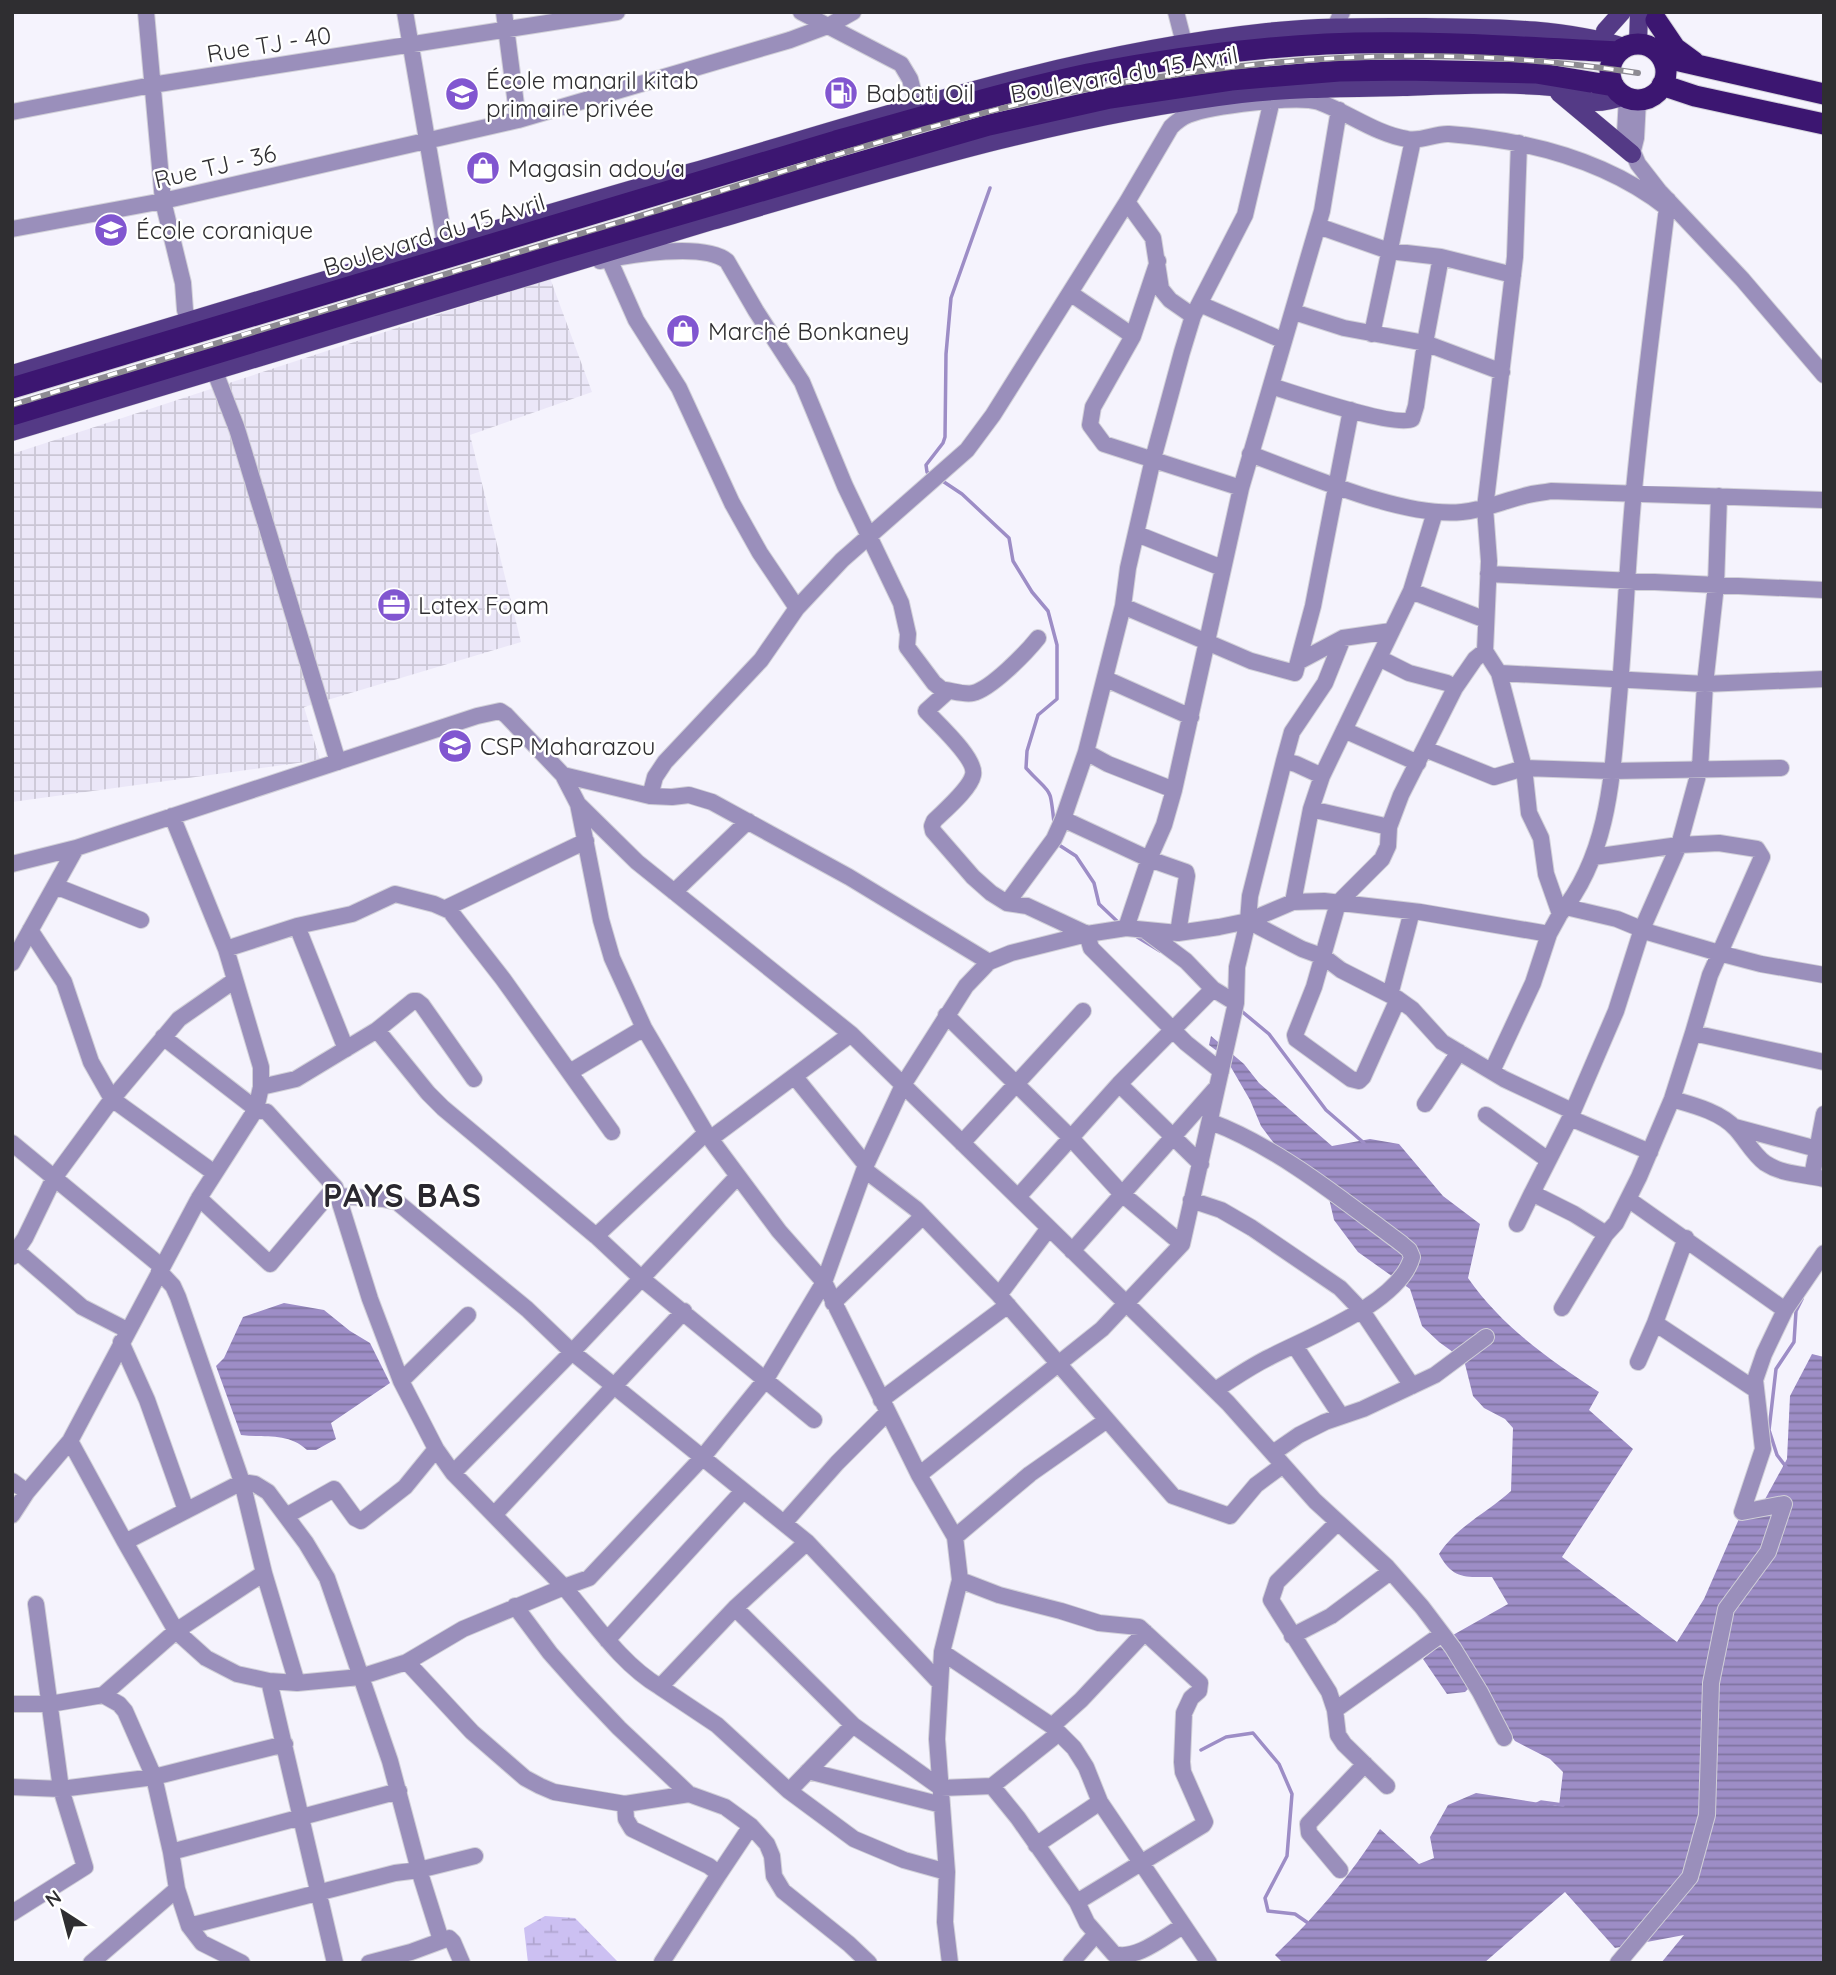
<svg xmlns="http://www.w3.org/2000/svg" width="1836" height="1975" font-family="Quicksand,sans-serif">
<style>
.industrial{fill:url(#industrial-grid)}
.wetland{fill:url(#wetland-marsh)}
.water{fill:url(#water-rules)}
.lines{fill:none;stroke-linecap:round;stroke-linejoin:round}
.stream{stroke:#9d8dc6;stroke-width:3.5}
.minor-casing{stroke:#d1d0d8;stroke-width:18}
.major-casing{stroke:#d1d0d8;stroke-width:19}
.highway-casing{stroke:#d1d0d8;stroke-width:23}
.minor{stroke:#9a8fbb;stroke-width:16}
.major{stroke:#543a86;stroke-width:18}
.highway{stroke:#3c1671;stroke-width:21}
.rail-casing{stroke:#8d8b92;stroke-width:6}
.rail{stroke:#fff;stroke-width:3.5;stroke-dasharray:10;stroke-linecap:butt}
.labels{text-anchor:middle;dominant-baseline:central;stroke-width:5;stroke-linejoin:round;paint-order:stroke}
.street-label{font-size:24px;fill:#2f2e31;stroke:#fff}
.poi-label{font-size:24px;fill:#2f2e31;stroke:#fff;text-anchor:start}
.district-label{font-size:32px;font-weight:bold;letter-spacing:2px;fill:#2a282f;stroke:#fff}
</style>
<defs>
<pattern id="industrial-grid" width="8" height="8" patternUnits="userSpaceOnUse" patternTransform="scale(1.75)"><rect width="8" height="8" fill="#ebe7f8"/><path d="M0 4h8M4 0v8" fill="none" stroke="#cac6d5"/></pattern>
<pattern id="wetland-marsh" width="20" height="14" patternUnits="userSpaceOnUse" patternTransform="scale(1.75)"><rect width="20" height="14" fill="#ccc0f2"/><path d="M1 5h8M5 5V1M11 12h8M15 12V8" fill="none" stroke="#b0a5d0"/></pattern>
<pattern id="water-rules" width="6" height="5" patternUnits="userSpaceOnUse" patternTransform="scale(1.75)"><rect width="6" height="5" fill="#9d8dc6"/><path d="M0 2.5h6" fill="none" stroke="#8074a1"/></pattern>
</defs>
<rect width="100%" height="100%" fill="#f5f3fd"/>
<!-- industrial -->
<path class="industrial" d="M550,278L592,392L470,435L521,642L304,707L320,760L12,802V454Z"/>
<!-- wetland -->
<path class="wetland" d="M545,1916L575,1918L619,1963H528L524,1928Z"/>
<!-- water -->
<path class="water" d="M1211,1036L1244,1064L1259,1083L1332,1146L1370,1139L1399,1144L1443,1196L1480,1224L1468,1278C1502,1327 1550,1360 1599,1392L1589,1410L1633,1449L1562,1557L1677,1642L1704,1599L1742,1512L1764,1501L1787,1459L1790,1396L1812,1354L1824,1357V1963H1661L1684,1935L1615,1948L1565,1892L1484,1963H1283L1275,1955C1315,1917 1350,1876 1380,1829L1419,1864L1434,1858L1430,1837L1448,1805L1476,1793L1559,1806L1563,1772L1550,1759L1515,1741L1475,1682L1465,1692L1447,1694L1423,1659L1453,1635L1508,1604L1492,1577C1466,1577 1453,1580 1439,1554C1457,1526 1487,1513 1511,1491L1513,1428L1505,1419L1484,1408L1473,1396L1464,1360L1439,1342L1422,1326L1410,1289L1358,1252L1334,1220L1328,1194L1279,1150L1261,1126L1250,1100L1225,1057L1209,1045Z
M284,1303L324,1310L350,1331L370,1343L390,1383L331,1423L336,1439L316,1450H307C288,1432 265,1438 241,1435L216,1366L224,1358L243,1317Z"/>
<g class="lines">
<!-- stream -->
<path class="stream" d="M931,475L927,472L926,465L943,443L945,437L946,354L951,298L990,188
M941,480L962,494L1009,538L1013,561L1032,592L1048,611L1057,645V699L1038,715L1027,751L1026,768C1051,796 1050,783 1054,823
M1058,841L1059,845L1076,856L1094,883L1099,904L1120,924
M1134,935L1160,951
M1239,1009L1269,1034L1326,1110L1364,1143
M1787,1468L1777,1455L1769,1430L1776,1369L1794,1342L1796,1311L1802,1299
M1201,1750L1226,1737L1253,1733L1279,1764L1292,1794L1287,1856L1265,1898L1268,1911L1295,1914L1311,1925
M1537,1804L1541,1802L1563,1805"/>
<!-- minor casing -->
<g class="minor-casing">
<path id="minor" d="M146,12L163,201L183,283L185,310L189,321
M405,12L445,244
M504,12L518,120
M801,12L901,64L910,79L917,106
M1176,12L1184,43
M1335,27L1342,12
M1627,97L1625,134L1638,164L1659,191L1742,279L1824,375
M12,112L152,85L617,12
M1632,154L1636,138L1638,100
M1127,202L1153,238L1161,289L1170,300L1193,316
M1318,226L1389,251L1441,257L1513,275
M12,229L163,201L518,120L790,40L830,25L853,12
M609,259L636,320L679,388L732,503L760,553L797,608
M600,261C629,255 703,242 727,261L756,311L802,382L845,486L901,603L908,634L907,647L934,683L946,693L926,711C937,723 977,759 973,775C970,789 945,810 934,821L932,826L933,831L973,877L991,893L1007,903L1027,906L1087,934L1091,948L1186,1043L1221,1071
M1158,261L1133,336L1093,407L1090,425L1104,444L1241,488
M1070,293L1133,336
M1200,304L1284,341
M1294,312L1344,328L1425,343L1502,372
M1372,334L1413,140
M215,372L237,429L338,762
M1271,386C1293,393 1396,428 1412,419L1416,406L1425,343L1441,257
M1250,454C1308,475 1402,518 1462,512C1484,510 1503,501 1524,496C1533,493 1542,493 1551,491L1824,500
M1137,534L1222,568
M1488,574L1824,590
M1411,591L1486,620
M1123,606L1251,661L1295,673L1298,662L1343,638L1391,631
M1485,651L1499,673L1524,768L1612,771L1781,768
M1379,658L1409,673L1447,683L1455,688
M1298,662L1313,606L1351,410
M1499,673L1705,684L1824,679
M1106,679L1191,717
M945,690C953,691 965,695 973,693C991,689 1026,653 1038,638
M1344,730L1418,763
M1425,749L1494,777L1524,768L1529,813L1541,838L1546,874L1560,914C1608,856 1612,779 1618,708C1625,635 1627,563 1634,490C1643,394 1656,297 1668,200
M1086,752L1108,764L1174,790
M1284,761L1292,732L1325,683L1343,638
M563,775L650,796L672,797L689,795L712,802L849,877L989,962
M1322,776L1296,764L1284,761L1250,896L1248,921L1302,949L1324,957L1341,970L1398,999L1412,1009L1442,1042L1504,1079L1572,1111
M650,796L655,777L665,762L761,660L797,608L842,560L967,450L993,415L1127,202L1171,127C1176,122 1181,118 1188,115C1210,106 1297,95 1319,102C1349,113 1376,134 1407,139C1422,142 1435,133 1449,134C1526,140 1606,160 1667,208
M578,804L601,920L612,958L644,1028L706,1133L779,1231L824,1282L919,1475L955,1537L960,1580L942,1652L937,1739L947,1872L945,1922L950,1963
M1311,809L1389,827
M1063,819L1149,859L1186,872L1187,876L1178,933
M1593,857L1679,845L1719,843L1757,849L1762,857L1710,975L1693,1033L1824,1062
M12,864L76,848L477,716L500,711L506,715L563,775L578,804L637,862L851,1034L1228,1403L1315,1501L1387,1567L1422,1607L1453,1648L1480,1692L1504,1738
M55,886L141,920
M674,892L748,821
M1293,902L1311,809L1322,776L1411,591L1435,512
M1007,903L1054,839L1063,819L1086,752L1123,606L1128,568L1153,459L1182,352L1193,316L1245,215L1272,100
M1566,907L1617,919L1651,933L1719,953L1761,964L1824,975
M446,908L586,841
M297,926L346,1049
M1126,928L1149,859L1164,825L1174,790L1241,488L1322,211L1339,110
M30,930L64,982L91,1062L112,1099L213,1172
M226,949L297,926L352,914L395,894L434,904L450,911L503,979L612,1132
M12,963L76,848
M1390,995L1412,911
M1398,999L1363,1077L1359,1081L1351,1079L1296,1039L1295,1035L1314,987L1338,903L1382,859L1388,846L1389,827L1401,795L1455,688L1475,659L1485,651L1489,561L1485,508L1515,257L1519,143
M1236,1003L1237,967L1248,921
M946,1015L1070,1137L1121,1193L1182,1244
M377,1030L428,1093L443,1108L596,1236L641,1278L814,1420
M163,1037L256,1109L267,1112L335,1187L370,1299L401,1381L436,1449L453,1473L564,1587L463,1629L407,1662
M1492,1071L1533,983L1549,934L1560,914
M570,1072L644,1028
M795,1077L866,1165
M1119,1084L1201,1164
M261,1087L296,1079L377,1030L413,1001H417L422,1005L474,1079
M1672,1099C1693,1105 1721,1112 1736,1129C1746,1140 1753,1154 1765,1163C1783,1175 1804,1174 1824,1179
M1425,1104L1459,1052
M1486,1115L1548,1160
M1570,1118L1650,1152
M1211,1122C1278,1147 1344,1201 1402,1244L1409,1250L1412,1257C1400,1303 1308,1337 1270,1357C1251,1366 1233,1379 1215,1390
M1735,1127L1817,1149
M710,1139L851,1034
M12,1143L162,1267
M962,1143L1083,1011
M865,1170L916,1209L999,1295L1173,1496L1230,1516L1256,1485L1283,1465
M1812,1176L1824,1114
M338,1196L383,1199L397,1202L527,1309L572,1352L807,1542L940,1683
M1018,1197L1119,1084L1213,989
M199,1198L270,1264L335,1187
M1628,1199L1785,1310
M1191,1200L1221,1210L1252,1228L1340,1288L1362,1311L1412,1386
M1517,1224L1532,1193
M1606,1234L1574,1214L1532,1193L1570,1118L1616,1011L1642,929L1679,845L1700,768L1705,684L1716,585L1719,496
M596,1236L706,1133
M17,1251L82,1307L127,1330
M1072,1251L1217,1087
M12,1257L25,1238L54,1178L112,1099L179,1019L235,980
M999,1295L1049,1228
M833,1303L923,1216
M1562,1308L1606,1234L1616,1223L1639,1177L1672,1099L1693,1033
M1655,1323L1756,1390
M121,1342L147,1400L186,1510
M1295,1346L1341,1416
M1638,1362L1655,1323L1686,1238
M401,1381L468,1315
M881,1400L1008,1305
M70,1441L125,1542L176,1631L206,1658L237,1674L269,1681L297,1683L360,1677L407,1662L472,1732L525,1778L540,1786L554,1792L625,1804L689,1794
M1273,1453L1299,1435L1325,1422L1363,1409L1435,1375L1486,1337
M453,1473L572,1352L738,1176
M919,1475L1102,1329L1182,1244L1236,1003L1213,989L1186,961L1146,931
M12,1481L27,1492
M12,1515L27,1492L70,1441L199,1198L256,1109L261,1087V1067L226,949L172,816
M494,1515L684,1311
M286,1516L334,1489L355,1518L361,1521L405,1487L436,1449
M1338,1522L1277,1582L1271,1600L1329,1692L1335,1710L1338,1735L1344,1744L1387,1786
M784,1523L837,1463L887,1413
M955,1537L1030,1474L1107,1420
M125,1542L242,1482L255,1484L268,1492L306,1543L327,1578L390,1761L419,1870L441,1940
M807,1542L735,1608L660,1687L717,1725L789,1791L854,1839L904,1860L947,1872
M264,1573L297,1683
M960,1580L999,1595L1061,1611L1099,1623L1139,1627L1200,1683L1199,1691L1191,1698L1184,1713L1182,1762L1183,1772L1205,1822L1203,1825L1077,1902
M515,1606L550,1653L582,1689L619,1728L689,1794L725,1807L751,1826L767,1844L772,1856L774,1876L783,1891L849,1944L869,1963
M735,1608L853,1725L941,1788L992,1786L1018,1818L1077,1902L1087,1923L1114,1954C1136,1961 1165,1936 1183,1926
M1292,1636L1331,1616L1390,1572
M607,1640L743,1491
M942,1652L1052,1726L1074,1748L1086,1767L1100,1802L1209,1963
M269,1681L335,1963
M660,1687C620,1663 594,1622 564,1587L589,1578L702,1458L766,1379L824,1282L866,1165L903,1085L966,986L989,962L1011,953L1087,934L1126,928L1178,933L1219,927L1248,921L1293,902L1324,901L1420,912L1549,934
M103,1695L119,1704L125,1711L154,1777L171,1852L177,1889L189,1926L202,1943L242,1963
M12,1704H50L103,1695L176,1631L264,1573L242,1482L178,1297L173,1286L159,1271
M1335,1710L1442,1634
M1052,1726L1081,1700L1145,1632
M808,1771L942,1805
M992,1786L1059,1733
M12,1787L61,1789L154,1777L285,1744
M789,1791L853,1725
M625,1804L626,1819L632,1829L709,1866L719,1874L662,1962
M1036,1845L1100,1802
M171,1852L399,1791
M1340,1870L1309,1833L1308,1824L1365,1764
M719,1874L751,1826
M12,1913L85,1867L61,1789L36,1604
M189,1926L395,1873L419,1870L475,1856
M91,1963L177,1889
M369,1963L411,1952L449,1938L453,1942L462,1963
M1071,1963L1096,1934
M1618,1963L1690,1877L1707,1815L1711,1683L1726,1609L1768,1552L1784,1504L1742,1512L1763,1449L1755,1380L1764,1354L1785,1310L1824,1253"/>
</g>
<!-- major casing -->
<g class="major-casing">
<path id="major" d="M1605,31L1622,12
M1638,44L1639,12
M1559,93L1632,154
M1566,96C1587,104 1603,104 1624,96
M12,374C239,306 465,237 692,172C882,117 1070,53 1267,32C1320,26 1372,27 1425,27C1491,28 1561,27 1624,47
M12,432C246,363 478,290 712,221C887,170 1060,116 1241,94C1295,88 1349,88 1403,87C1462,85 1524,81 1582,91"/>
</g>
<!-- highway casing -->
<g class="highway-casing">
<path id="highway" d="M1656,20L1675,48L1694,62
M1610 72a28 28 0 1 1 56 0a28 28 0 1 1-56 0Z
M1662,57L1824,94
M1662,85L1695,96L1824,124
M12,388L836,141C920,118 1003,92 1088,74C1166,59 1247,48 1326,44C1423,40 1520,47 1618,52
M12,415L551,252L847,166L989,125L1110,98L1231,80L1339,71L1405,70L1536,73L1614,86"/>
</g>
<!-- minor -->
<use href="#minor" class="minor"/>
<!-- major -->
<use href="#major" class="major"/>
<!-- highway -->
<use href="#highway" class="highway"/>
<!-- rail casing -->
<g class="rail-casing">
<path id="rail" d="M12,405C219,341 426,280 633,218C772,176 911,128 1053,96C1099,85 1146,79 1194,72C1342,51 1490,50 1638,73"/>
</g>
<!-- rail -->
<use href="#rail" class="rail"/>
</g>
<!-- icons -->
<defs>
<g id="fuel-disc" transform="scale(1.75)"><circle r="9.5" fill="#8156d0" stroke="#fff"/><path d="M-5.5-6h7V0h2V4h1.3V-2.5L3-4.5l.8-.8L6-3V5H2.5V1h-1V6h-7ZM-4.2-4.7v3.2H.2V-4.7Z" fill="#fff"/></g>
<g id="school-disc" transform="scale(1.75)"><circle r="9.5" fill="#8156d0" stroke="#fff"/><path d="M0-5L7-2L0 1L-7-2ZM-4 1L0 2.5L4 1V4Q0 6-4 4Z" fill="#fff"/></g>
<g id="shop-disc" transform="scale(1.75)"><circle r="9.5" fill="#8156d0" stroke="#fff"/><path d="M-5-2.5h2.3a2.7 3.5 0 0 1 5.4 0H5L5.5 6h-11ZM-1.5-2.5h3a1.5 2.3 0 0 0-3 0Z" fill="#fff"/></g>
<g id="office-disc" transform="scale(1.75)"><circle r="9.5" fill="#8156d0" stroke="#fff"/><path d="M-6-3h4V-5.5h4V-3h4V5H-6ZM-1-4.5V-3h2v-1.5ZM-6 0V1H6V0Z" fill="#fff"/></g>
</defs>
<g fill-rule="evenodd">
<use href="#fuel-disc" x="841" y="93"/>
<use href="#school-disc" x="462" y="94"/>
<use href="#shop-disc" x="483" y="168"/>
<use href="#school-disc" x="111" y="230"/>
<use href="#shop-disc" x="683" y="331"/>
<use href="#office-disc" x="394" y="605"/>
<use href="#school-disc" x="455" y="746"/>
</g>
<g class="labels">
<!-- street labels -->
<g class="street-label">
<text transform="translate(269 44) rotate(-9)">Rue TJ - 40</text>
<text transform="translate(1124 74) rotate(-10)">Boulevard du 15 Avril</text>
<text transform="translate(215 166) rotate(-13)">Rue TJ - 36</text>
<text transform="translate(434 234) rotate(-17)">Boulevard du 15 Avril</text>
</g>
<!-- poi labels -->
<g class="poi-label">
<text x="486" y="80">École manaril kitab<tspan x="486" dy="28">primaire privée</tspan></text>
<text x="866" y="93">Babati Oil</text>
<text x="508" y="168">Magasin adou'a</text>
<text x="136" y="230">École coranique</text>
<text x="708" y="331">Marché Bonkaney</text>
<text x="418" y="605">Latex Foam</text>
<text x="480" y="746">CSP Maharazou</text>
</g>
<!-- district labels -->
<g class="district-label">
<text x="403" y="1195">PAYS BAS</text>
</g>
</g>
<!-- border -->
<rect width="1836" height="1975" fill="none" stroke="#2f2e31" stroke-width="28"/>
<!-- north arrow -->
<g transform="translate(63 1912) rotate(324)" stroke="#ffffff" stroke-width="5" paint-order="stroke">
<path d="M0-5L12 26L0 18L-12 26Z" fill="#2f2e31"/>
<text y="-10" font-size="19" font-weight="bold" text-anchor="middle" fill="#2f2e31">N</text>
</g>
</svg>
